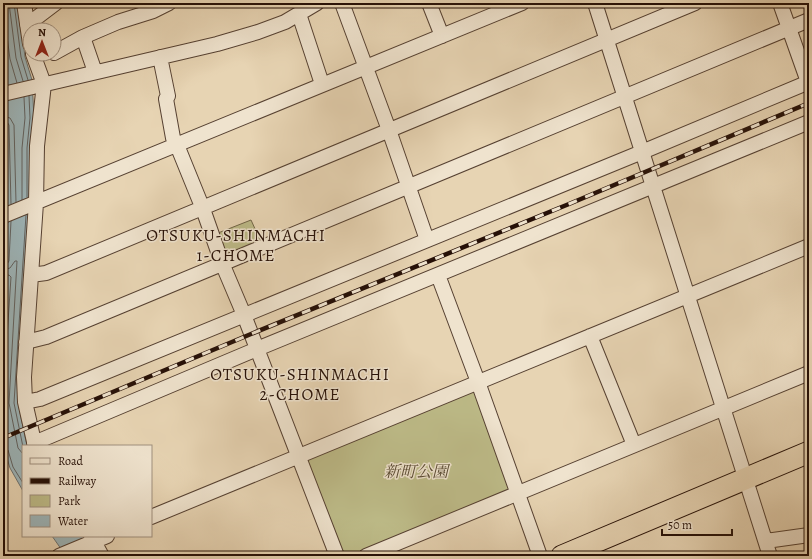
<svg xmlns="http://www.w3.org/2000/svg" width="812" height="559" font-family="Alegreya,'Noto Serif JP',serif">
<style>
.green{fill:#bdbb88;stroke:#726648}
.water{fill:#9db5b9;stroke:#6d7372}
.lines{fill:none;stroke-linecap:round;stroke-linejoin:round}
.shore{stroke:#626260;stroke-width:1}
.minor-casing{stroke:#564132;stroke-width:16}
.highway-casing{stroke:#261007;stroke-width:23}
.minor{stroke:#efe3ce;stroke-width:14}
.highway{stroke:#e7d4b3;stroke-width:21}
.rail-casing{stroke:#261007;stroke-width:4.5}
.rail{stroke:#efe3ce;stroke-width:3;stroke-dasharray:9;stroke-linecap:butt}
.labels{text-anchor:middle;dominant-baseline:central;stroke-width:3;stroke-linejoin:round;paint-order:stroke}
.park-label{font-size:16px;font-style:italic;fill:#5b4c34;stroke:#efe3ce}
.neighbourhood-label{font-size:17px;letter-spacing:1px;fill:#261007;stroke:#efe3ce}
</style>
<rect width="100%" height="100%" fill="#e7d4b3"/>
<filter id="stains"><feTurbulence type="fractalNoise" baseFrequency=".005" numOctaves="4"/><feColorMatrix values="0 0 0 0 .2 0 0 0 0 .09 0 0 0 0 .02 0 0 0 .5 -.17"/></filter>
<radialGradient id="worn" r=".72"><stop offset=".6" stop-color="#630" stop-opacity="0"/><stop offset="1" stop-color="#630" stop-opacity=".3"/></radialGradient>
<!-- green -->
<path class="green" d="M3,101L6,145L7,202L3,203Z
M251,220L261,242L229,254L226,253L218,233Z
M471,391L478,393L511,487L506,493L354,556H342L306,465L309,458Z"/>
<!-- water -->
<path class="water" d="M3,3H18L25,57L32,80L34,118L31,194L18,403L27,446H23V491L10,468L3,445V288L7,229L6,145L3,94L5,71L3,59Z
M52,536H83L94,556H66Z"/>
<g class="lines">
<!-- shore -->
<path class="shore" d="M9,3L16,58L23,81
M14,3L21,57L28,80
M3,6L10,59L17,83
M3,116L10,118L14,125L16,202
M3,121L7,122L9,125L11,204
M27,197V148L30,118L29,96
M22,200V148L25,118L24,97
M3,265L7,264L9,261L11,221
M3,270L10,268L15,261H17L9,403L18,448L23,454
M3,276L9,275L11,277L3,398
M23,447L14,403L26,215
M3,448L8,450L13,467L23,483"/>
<!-- minor casing -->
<g class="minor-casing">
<path id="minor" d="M24,3L30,44
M342,3L389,130L427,240
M429,3L442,36
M595,3L770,556
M780,3L808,82
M299,14L322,84
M27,25L56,3
M83,37L95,72
M54,53L83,37L118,22L153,11L169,3
M33,54L44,84L37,146L36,203L24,377L25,402L35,446
M160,57L168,96L166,99L173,138L177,145L203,209L222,263L244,315L337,556
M3,94L217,44L258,32L285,22L317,3
M3,216L522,3
M31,275L46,273L695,3
M438,275L478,382L540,556
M590,336L634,445
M26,342L46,337L809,20
M25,402L40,399L642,152L809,82
M34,443L257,349L809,122
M151,517L809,246
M91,536L102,556
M766,541L809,535
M59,556L107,536
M366,556L809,373"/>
</g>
<!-- highway casing -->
<g class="highway-casing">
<path id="highway" d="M562,556L809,452"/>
</g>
<!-- minor -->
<use href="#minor" class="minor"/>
<!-- highway -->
<use href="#highway" class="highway"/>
<!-- rail casing -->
<g class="rail-casing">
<path id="rail" d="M3,438L251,334L569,204L809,103"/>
</g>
<!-- rail -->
<use href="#rail" class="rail"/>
</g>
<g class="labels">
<!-- park labels -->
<g class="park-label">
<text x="416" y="472">新町公園</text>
</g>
<!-- neighbourhood labels -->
<g class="neighbourhood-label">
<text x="236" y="235">OTSUKU-SHINMACHI<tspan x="236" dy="20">1-CHOME</tspan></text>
<text x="300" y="374">OTSUKU-SHINMACHI<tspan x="300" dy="20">2-CHOME</tspan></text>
</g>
</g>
<!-- margin -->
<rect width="812" height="559" fill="none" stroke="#e7d4b3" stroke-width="16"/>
<rect x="4" y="4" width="804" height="551" fill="none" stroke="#261007" stroke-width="2"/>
<rect x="8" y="8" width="796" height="543" fill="none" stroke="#261007"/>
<!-- legend -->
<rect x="22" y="445" width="130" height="92" fill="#efe3ce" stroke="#9f8f7e"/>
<rect x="30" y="458" width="20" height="6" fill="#efe3ce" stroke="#9f8f7e"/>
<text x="58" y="465" font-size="12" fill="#261007">Road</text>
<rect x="30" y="478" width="20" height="6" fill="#261007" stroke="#9f8f7e"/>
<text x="58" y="485" font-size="12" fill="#261007">Railway</text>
<rect x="30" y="495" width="20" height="12" fill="#bdbb88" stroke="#9f8f7e"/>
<text x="58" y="505" font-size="12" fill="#261007">Park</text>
<rect x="30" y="515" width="20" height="12" fill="#9db5b9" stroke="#9f8f7e"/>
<text x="58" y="525" font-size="12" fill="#261007">Water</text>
<!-- north arrow -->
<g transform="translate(42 42)"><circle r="19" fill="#efe3ce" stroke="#9f8f7e"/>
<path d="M0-3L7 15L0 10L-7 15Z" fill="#8f2418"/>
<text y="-6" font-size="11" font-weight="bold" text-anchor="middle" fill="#261007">N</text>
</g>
<!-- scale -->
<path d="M662 529v6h70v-6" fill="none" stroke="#261007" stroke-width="2"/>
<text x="668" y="529" font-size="12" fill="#261007" stroke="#efe3ce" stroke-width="3" paint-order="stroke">50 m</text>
<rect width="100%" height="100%" filter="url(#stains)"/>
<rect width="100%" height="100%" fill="url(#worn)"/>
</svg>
